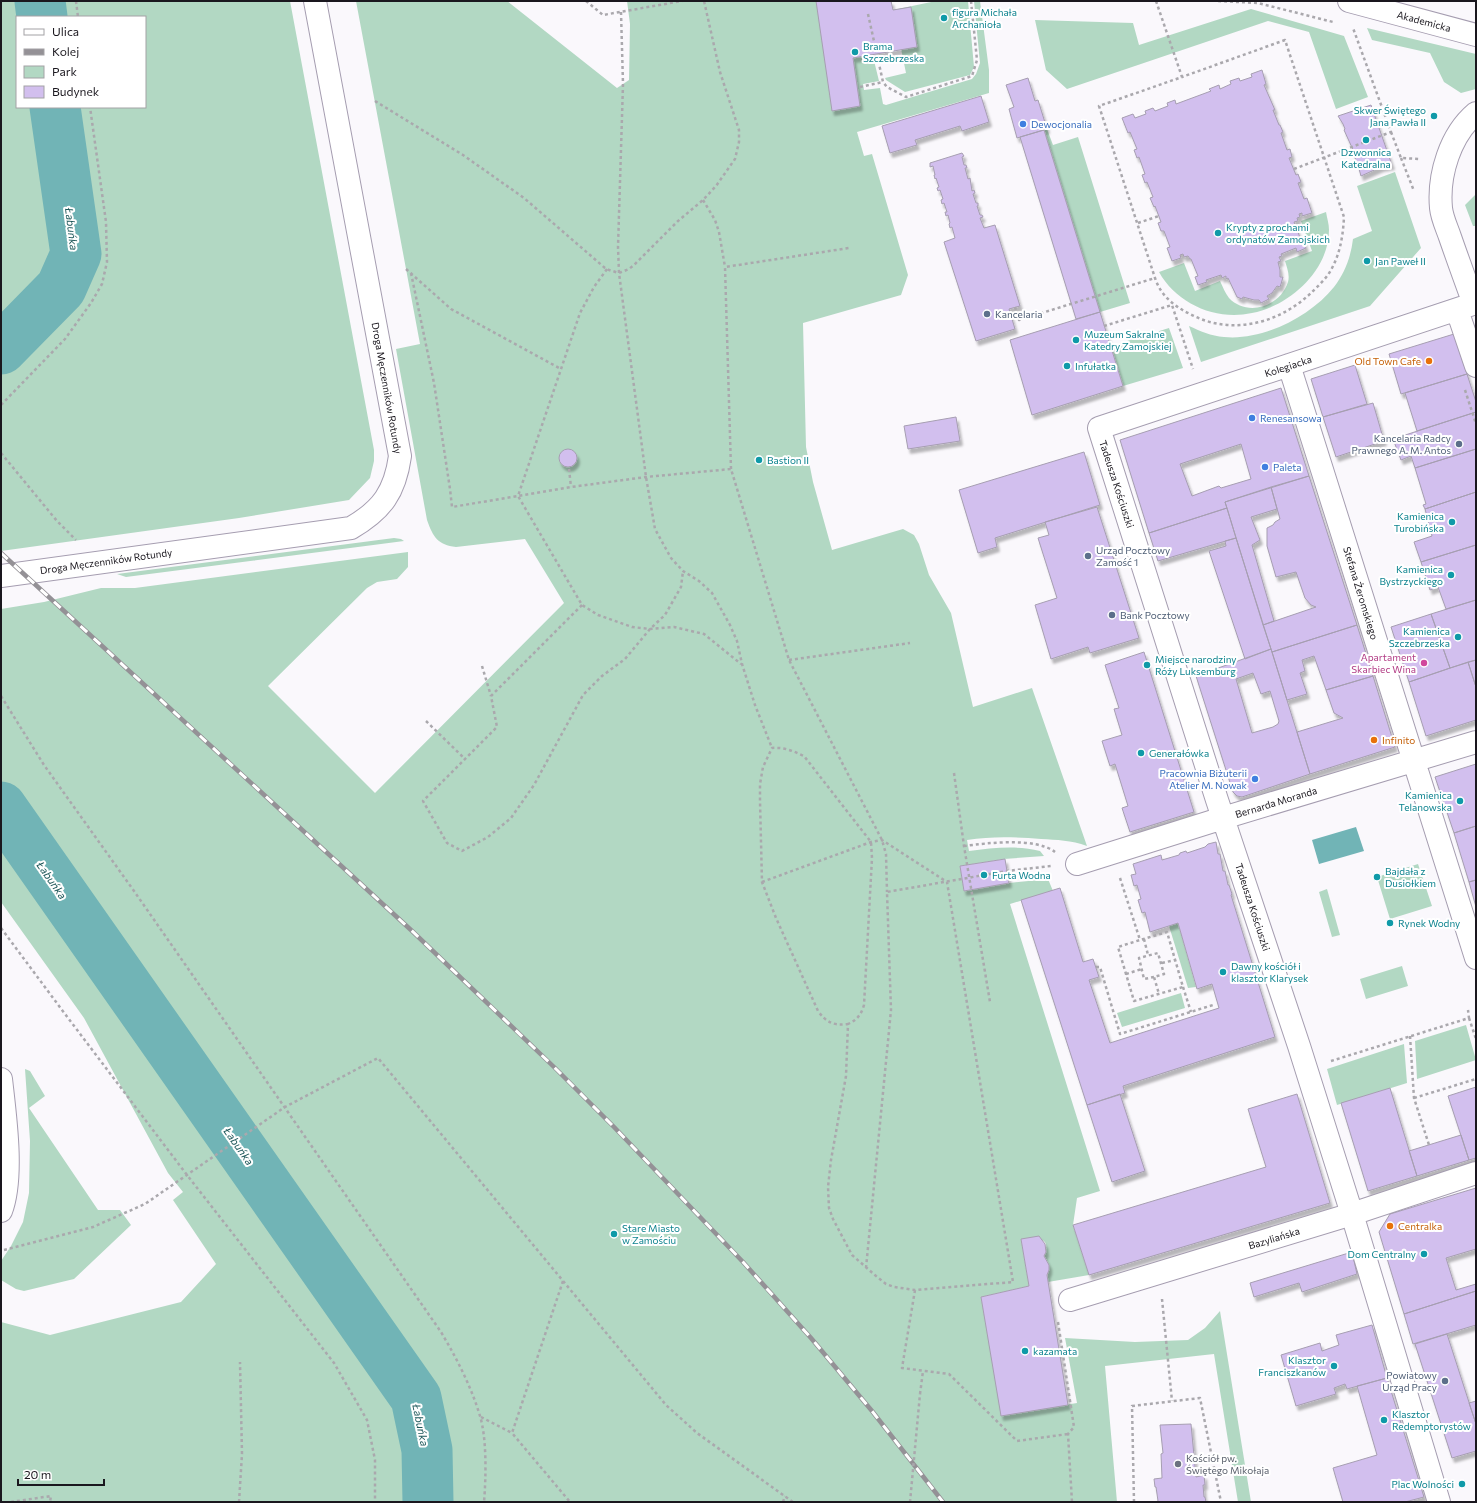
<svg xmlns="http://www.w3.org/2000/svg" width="1477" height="1503" font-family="Commissioner,sans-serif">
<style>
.green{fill:#b2d8c3;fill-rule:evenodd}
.water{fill:#71b4b6}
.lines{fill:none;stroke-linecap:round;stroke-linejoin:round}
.river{stroke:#71b4b6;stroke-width:51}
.building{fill:#d2bfee;stroke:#a69eb1;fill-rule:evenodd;filter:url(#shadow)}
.minor-casing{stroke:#a59db0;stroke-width:24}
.tertiary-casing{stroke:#a59db0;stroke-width:24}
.path{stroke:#aaa8ad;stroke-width:2.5;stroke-dasharray:3 3;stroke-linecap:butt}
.minor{stroke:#fff;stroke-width:22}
.tertiary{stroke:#fff;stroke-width:22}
.rail-casing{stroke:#949196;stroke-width:4.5}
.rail{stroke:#fff;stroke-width:3;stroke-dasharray:9;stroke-linecap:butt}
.path-bridge{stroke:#aaa8ad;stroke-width:2.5;stroke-dasharray:3 3;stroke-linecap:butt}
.culture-dot{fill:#0f9aa8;stroke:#fff;stroke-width:1.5}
.shop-dot{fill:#3f7fe0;stroke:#fff;stroke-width:1.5}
.service-dot{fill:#5c6f8a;stroke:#fff;stroke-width:1.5}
.food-dot{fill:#e8710a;stroke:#fff;stroke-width:1.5}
.hotel-dot{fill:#d1479c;stroke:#fff;stroke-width:1.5}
.worship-dot{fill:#6b7280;stroke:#fff;stroke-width:1.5}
.labels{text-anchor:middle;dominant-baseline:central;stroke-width:4;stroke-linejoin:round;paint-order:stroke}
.culture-label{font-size:10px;fill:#0d838f;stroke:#fff;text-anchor:start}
.street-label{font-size:10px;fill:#1a171e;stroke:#fff}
.shop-label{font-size:10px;fill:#366cbe;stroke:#fff;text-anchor:start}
.service-label{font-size:10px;fill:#4e5e75;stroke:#fff;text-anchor:start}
.food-label{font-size:10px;fill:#c56008;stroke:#fff;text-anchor:start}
.hotel-label{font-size:10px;fill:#b23c85;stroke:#fff;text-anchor:end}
.worship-label{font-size:10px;fill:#5b616d;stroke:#fff;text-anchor:start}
.water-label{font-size:11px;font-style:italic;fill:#1d5759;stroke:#fff}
</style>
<defs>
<filter id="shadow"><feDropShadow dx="2.5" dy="4.5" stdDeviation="1" flood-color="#0004"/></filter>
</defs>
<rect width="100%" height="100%" fill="#faf8fc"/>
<!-- green -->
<path class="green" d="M1,1H290L374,450V461L370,478L349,500L239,518L1,551ZM17,17H145V107H17Z
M356,1H507L617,88L629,80L630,24L627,1H816L820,23L866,28L879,81L863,84L864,90L880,88L883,104L886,105L972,79L976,74L980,63L974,1H980L989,70V93L857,132L864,156L872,154L908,275L901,295L803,323L806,447L813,482L832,550L903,529L914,535L919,544L929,575L951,613L973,707L1032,688L1087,846C1071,840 1057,840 1041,839C1016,837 992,836 967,840L969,851C992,848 1017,845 1040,851L1044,856L1004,859L960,866L964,891L1009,883L1048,879L1053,891L1010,904L1100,1191L1077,1198L1073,1225L1089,1275L1048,1282C1046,1272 1052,1265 1044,1256C1053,1235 1034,1238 1021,1239L1029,1286L981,1297L1002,1415L1077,1403L1065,1338L1135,1342L1188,1340L1205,1328L1220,1311L1251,1502H1238L1214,1354L1105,1366L1117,1502H1V1322L50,1335L181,1302L216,1264L173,1200L183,1192L168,1173L84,1018L1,902V609L44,602L101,588H135L408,552V567L397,579L377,582L367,588L268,686L375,793L564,603L525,539L456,547C438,545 433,537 427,520L396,349L420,344Z
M936,1H968L974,67L970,75L905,92L886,80L885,78L906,73L893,10Z
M1251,9L1344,36L1368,97L1336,109L1309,32L1268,21L1067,89L1046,70L1035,20L1133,23L1139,45Z
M1367,28L1476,54V89L1461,93L1444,82L1430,53L1372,40Z
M1047,129L1053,145L1078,137L1130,303L1100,312L1044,130Z
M1395,172L1421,248L1370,306L1201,362L1189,326C1200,331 1211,336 1224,337C1262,341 1310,317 1334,287C1345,273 1351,256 1353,239L1372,231L1357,186Z
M1476,194V226H1473L1465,205Z
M1326,212C1327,218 1329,224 1329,230C1329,270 1290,306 1252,313C1216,321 1177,304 1159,272L1184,263L1195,291L1220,281C1223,287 1225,293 1229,298C1247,317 1280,307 1288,282C1290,275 1287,268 1285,261L1312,251L1301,221Z
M1169,328L1183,368L1123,386L1111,346Z
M394,538L401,539L404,541L126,577L117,574Z
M1418,864L1432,906L1390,919L1377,877Z
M1327,889L1340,935L1332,937L1319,892Z
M1178,923L1196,987L1188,988L1169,926Z
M1402,966L1408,986L1366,999L1360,979Z
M1181,993L1185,1008L1122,1027L1117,1013Z
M1466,1025L1476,1060L1417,1079L1415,1041Z
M1404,1044L1407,1083L1337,1105L1327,1069Z
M25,1069L30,1071L45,1096L29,1108L98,1210H120L131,1225L74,1279L24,1291L16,1289L1,1280V1261L11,1246L23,1222L29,1193L30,1141Z"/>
<!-- water -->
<path class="water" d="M1356,827L1364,851L1319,864L1312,840Z"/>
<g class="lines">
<!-- river -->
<path class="river" d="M40,1L42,17
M1,349L61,288L76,254L55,107
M1,807L416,1398L427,1450L428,1502"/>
</g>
<!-- building -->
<path class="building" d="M816,1H891L893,10L911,7L917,47L853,58L860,106L832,111Z
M1262,70L1266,84L1264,85L1275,110H1273L1279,125H1280L1283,132L1281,133L1287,150L1290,149L1292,157L1289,158L1296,175L1298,174L1301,182L1298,183L1304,199L1307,198L1312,213L1302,216V213L1299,214L1300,217L1297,218L1298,221L1294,222L1301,240L1303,239L1306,248L1297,252L1296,248L1281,254L1282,256L1279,257L1281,261L1278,262L1280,270V277H1283L1281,284L1280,287L1277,286L1272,293L1267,296L1269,299L1261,303L1259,300H1254L1243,297L1242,299L1237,297L1228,278L1226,279V276L1222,278L1221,275L1206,280L1207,282L1198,285L1195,277L1198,276L1191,259H1190L1188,256L1184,257L1183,254L1180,255L1181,258L1172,261L1167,248L1170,247L1164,231H1161L1158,223L1161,222L1155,206L1154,207L1150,198L1153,197L1147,182L1145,183L1142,175L1145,174L1139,157L1137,158L1134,150L1137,149L1130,132L1128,133L1122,118L1133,114L1135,118L1146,114L1145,111L1153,108L1155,111L1168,106L1167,103L1175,100L1176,104L1211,91L1209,89L1219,85L1220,89L1231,84L1230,81L1239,78L1240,81L1252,77L1251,74Z
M1028,78L1035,101L1038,100L1047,129L1017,138L1009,109L1014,107L1006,85Z
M981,96L989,122L962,131L960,126L915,140L917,145L890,153L882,126Z
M1371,105L1392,165L1381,167L1361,176L1357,162L1353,154L1354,152L1344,130L1345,129L1343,124L1338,116Z
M1044,130L1100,312L1076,319L1020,137Z
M962,153L964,156L962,157L964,165H966L967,168H965L968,179L970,178L972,191L974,190L975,193L973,194L976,203H978V206H977L980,215H982L983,217L980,218L984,228L995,225L1020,306L1009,309L1015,329L976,341L944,242L955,238L952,227L950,228L949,224L950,223L948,215L946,216L945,212H947L944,203L942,204L941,200L943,199L940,190L938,191L937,188L939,187L936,178L935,179L934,175H935L933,166L930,167V163Z
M1100,312L1123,386L1032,415L1010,340Z
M1454,334L1467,374L1401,394L1389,354Z
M1355,365L1367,404L1323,417L1311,379Z
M1467,374L1476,402V412L1417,431L1405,393Z
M1281,388L1309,476L1225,502L1227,508L1149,533L1120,440ZM1241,444L1251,479L1221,488L1219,486L1192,496L1180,464Z
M1373,403L1384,441L1336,457L1323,417Z
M1476,412V449L1415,468L1411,456L1401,460L1393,439Z
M956,417L960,441L908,449L904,426Z
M1476,449V492L1425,509L1423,505L1426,504L1415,468Z
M559 458a9 9 0 1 1 18 0a9 9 0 1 1-18 0Z
M1084,452L1100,505L995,538L997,547L978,553L959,490Z
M1309,476L1357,625L1272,652L1263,625L1316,607L1311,605L1305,598L1296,572L1276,577L1267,546V528L1273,525L1275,522L1280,519L1271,487Z
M1271,487L1277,509L1251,517L1260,540L1252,545L1274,621L1263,625L1225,502Z
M1476,492V545L1421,562L1414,542L1432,536L1425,509Z
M1097,507L1139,638L1090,653L1088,647L1051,659L1035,605L1057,598L1038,538L1049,535L1045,522Z
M1227,508L1236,538L1158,561L1149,533Z
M1236,538L1271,649L1245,659L1209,551L1226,546L1225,541Z
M1476,545V600L1446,609L1438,587L1430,590L1421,562Z
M1476,600V660L1450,668L1431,614Z
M1431,614L1450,668L1409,682L1391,627Z
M1357,625L1373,676L1326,690L1314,656L1302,660L1305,671L1300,673L1307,694L1287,700L1272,652Z
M1271,649L1310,774L1242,797L1237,796L1233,792L1196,676ZM1253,673L1261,694L1270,691L1279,721L1278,724L1273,727L1252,733L1236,679Z
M1144,652L1194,812L1130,832L1122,808L1128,806L1115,764L1110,766L1102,741L1122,735L1114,709L1119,708L1105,665Z
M1476,660V687L1468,662Z
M1468,662L1476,687V720L1426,736L1409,682Z
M1373,676L1395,747L1310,774L1297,732L1343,718L1334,713L1326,690Z
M1476,764V826L1454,833L1435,777Z
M1476,826V880L1469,882L1454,833Z
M1216,842L1218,854H1220L1223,871H1225L1228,885H1229L1232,894L1231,895L1275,1037L1123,1086L1125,1093L1087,1105L1021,900L1060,888L1083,962L1093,959L1099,977L1089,980L1110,1043L1219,1008L1212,984L1197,989L1178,923L1150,932L1145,912L1142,913L1138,900L1141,899L1137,885L1134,886L1131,875L1136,874L1133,864L1161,855L1162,860L1179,855L1180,853L1186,851L1187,853L1205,847L1208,844Z
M1005,859L1009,883L964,891L960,866Z
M1476,880V907L1469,882Z
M1476,1087V1158L1469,1160L1448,1096Z
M1390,1088L1417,1176L1368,1191L1341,1103Z
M1120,1094L1145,1171L1112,1182L1087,1105Z
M1297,1094L1330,1203L1089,1275L1073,1225L1266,1167L1248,1109Z
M1461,1135L1469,1160L1417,1176L1409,1151Z
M1476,1188V1249L1446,1258L1456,1290L1476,1284V1291L1404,1314L1379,1232L1390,1214Z
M1039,1236L1045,1244L1046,1252L1044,1256L1049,1265V1270L1047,1275L1068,1405L1001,1416L981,1297L1029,1286L1021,1239Z
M1352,1252L1357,1274L1302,1292L1299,1283L1254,1297L1250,1283Z
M1476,1291V1325L1413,1344L1404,1314Z
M1372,1325L1387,1378L1347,1389L1345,1384L1334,1388L1336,1394L1296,1406L1281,1355L1320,1343L1322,1351L1339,1345L1336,1335Z
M1447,1334L1476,1424V1451L1452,1458L1415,1344Z
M1387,1378L1424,1497L1405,1502H1343L1333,1468L1377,1455L1357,1386Z
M1476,1401V1424L1469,1403Z
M1191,1424L1196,1477L1204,1475L1205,1485H1203L1204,1497H1205L1206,1502H1156L1158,1501L1156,1487H1155L1154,1479L1162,1478L1161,1454L1163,1453L1160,1425Z"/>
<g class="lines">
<!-- minor casing -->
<g class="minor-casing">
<path id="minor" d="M1349,1L1476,35
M1474,304C1466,282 1458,260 1450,237C1447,228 1442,218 1441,208C1438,175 1450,135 1476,113
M1457,310L1476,366
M1289,365L1476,958
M1077,864L1223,818L1476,742
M1070,1300L1352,1214L1476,1173
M1439,1502L1352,1214L1299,1046L1217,800L1099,428L1476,303"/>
</g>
<!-- tertiary casing -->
<g class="tertiary-casing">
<path id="tertiary" d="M1,576L351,528C382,510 395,492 400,456L315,1
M1,1079C5,1115 14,1177 1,1211"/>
</g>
<!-- path -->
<path class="path" d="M76,1L78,17
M586,1L603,15L682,1
M1156,1L1182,77L1099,106L1155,278C1161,296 1174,306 1190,314C1231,336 1278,324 1311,293C1318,286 1326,279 1331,270C1340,254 1343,236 1344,217L1285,40L1182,77
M1218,1L1258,3L1333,22
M621,12L623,84L618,247L619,273L646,477L655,529L671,558L683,571L699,581L712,593L730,625L737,641L742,664L755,705L772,748
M868,14L883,82L887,87L906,97L972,76L977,60L971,1
M860,87L883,82
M375,101L463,155L524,198L605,268L609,270L619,273L629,269L634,265L678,221L703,200L716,186L735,159L739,142V130L720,72L704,1
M1391,132L1401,158L1420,159
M1401,158L1414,191
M1294,169L1391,132L1353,28
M703,200L715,220L719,232L725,267
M1138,223L1159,216
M406,269L451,309L561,369
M607,269L594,287L580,313L518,496L582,605L598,615L632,627L650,629L674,627L704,634L741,664
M411,273L434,383L450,489L452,507L571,487L646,477L731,469L789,660L882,840L886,854L887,892
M1015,307L1019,320L1155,278
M1104,326L1172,305L1193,369
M1465,390L1476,424
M1,405L65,339L91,303L102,284L107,262L106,222L90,107
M1,453L57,521L76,540
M569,469L571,487
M731,469L725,267L849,248
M582,605L491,696L497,727L423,801L447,843L462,851L488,837L511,818L534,785L583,695L602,676L625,659L650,629L665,615L681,587L683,571
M789,660L910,643
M482,666L491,696
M1,696L44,765L134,891L441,1332C457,1359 471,1386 480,1416C487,1439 486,1478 484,1502
M426,721L465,759
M954,773L964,846L990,1002
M964,846C988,843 1035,837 1055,852
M1120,878L1140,940L1118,947L1134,1001L1183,987L1167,932L1140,940
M762,882L871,842L882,840L947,882L1013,1282L915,1290L894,1287L886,1284L876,1276L852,1255L833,1219L829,1208L828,1187L831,1160L846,1076L848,1024C857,1020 861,1015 864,1005L872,858L871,842L804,756C793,751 784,747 772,748L763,767L760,784V801L762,882L776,918L818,1011C826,1022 833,1026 848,1024
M1,928L62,1010L187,1175L334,1363L367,1420L375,1460V1502
M1144,939L1148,955
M1162,963L1175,960
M1096,967H1100L1120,1034L1213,1005
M1126,974L1142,969
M1154,977L1144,979L1139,958L1158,953L1164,974L1154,977L1159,994
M1183,987L1191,1012
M1469,1018L1476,1039
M1410,1036L1414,1098L1429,1145
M1331,1061L1469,1018L1468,1010
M1414,1098L1476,1079
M4,1250L93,1227L145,1204L285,1107L378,1058L666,1405L697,1433L793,1502
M866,1268L891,1010L887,892L1007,871L1051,866
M563,1281L512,1433L570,1502
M915,1290L902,1368L949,1374L1017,1441L1068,1434
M1162,1299L1172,1401
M1058,1322L1074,1427L1068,1434L1072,1502
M920,1394L923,1371
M481,1417L512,1433
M11,1502L51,1496L50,1502
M239,1502L242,1454L240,1362
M783,1502L785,1496
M1134,1502L1132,1406L1200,1398L1221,1502"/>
<!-- minor -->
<use href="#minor" class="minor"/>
<!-- tertiary -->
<use href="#tertiary" class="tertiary"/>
<!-- rail casing -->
<g class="rail-casing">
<path id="rail" d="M1,553L411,930L554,1067L614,1127L743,1262L811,1338L872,1411L943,1502"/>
</g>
<!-- rail -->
<use href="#rail" class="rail"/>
<!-- path-bridge -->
<path class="path-bridge" d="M910,1502L920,1394"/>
</g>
<!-- markers -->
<g class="culture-dot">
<circle cx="944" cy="18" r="4"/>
<circle cx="855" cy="52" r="4"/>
<circle cx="1434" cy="116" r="4"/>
<circle cx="1366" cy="140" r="4"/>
<circle cx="1218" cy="233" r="4"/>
<circle cx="1367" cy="261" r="4"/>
<circle cx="1076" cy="340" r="4"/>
<circle cx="1067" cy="366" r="4"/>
<circle cx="759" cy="460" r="4"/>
<circle cx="1452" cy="522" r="4"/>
<circle cx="1451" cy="575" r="4"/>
<circle cx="1458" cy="637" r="4"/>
<circle cx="1147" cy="665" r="4"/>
<circle cx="1141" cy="753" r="4"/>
<circle cx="1460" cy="801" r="4"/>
<circle cx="984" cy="875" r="4"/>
<circle cx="1377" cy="877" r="4"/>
<circle cx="1390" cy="923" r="4"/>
<circle cx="1223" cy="972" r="4"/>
<circle cx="614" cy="1234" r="4"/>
<circle cx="1424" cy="1254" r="4"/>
<circle cx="1025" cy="1351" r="4"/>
<circle cx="1334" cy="1366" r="4"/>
<circle cx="1384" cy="1420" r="4"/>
<circle cx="1462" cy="1484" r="4"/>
</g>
<g class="shop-dot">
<circle cx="1023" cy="124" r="4"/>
<circle cx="1252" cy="418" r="4"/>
<circle cx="1265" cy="467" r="4"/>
<circle cx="1255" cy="779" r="4"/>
</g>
<g class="service-dot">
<circle cx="987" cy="314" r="4"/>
<circle cx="1459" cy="444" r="4"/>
<circle cx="1088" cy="556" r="4"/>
<circle cx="1112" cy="615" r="4"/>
<circle cx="1445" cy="1381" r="4"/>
</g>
<g class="food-dot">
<circle cx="1429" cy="361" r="4"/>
<circle cx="1374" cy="740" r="4"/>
<circle cx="1390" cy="1226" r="4"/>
</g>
<circle class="hotel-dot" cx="1424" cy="663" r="4"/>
<circle class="worship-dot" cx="1178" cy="1464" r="4"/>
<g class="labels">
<!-- culture labels -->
<g class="culture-label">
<text x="952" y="12">figura Michała<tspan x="952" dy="12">Archanioła</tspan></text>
<text x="863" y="46">Brama<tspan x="863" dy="12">Szczebrzeska</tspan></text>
<text x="1426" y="110" text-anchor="end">Skwer Świętego<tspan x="1426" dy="12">Jana Pawła II</tspan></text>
<text x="1366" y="152" text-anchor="middle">Dzwonnica<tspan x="1366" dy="12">Katedralna</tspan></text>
<text x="1226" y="227">Krypty z prochami<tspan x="1226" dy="12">ordynatów Zamojskich</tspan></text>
<text x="1375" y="261">Jan Paweł II</text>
<text x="1084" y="334">Muzeum Sakralne<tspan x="1084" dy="12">Katedry Zamojskiej</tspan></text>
<text x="1075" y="366">Infułatka</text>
<text x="767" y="460">Bastion II</text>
<text x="1444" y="516" text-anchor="end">Kamienica<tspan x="1444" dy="12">Turobińska</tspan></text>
<text x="1443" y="569" text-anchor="end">Kamienica<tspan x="1443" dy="12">Bystrzyckiego</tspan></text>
<text x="1450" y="631" text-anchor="end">Kamienica<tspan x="1450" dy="12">Szczebrzeska</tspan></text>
<text x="1155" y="659">Miejsce narodziny<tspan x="1155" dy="12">Róży Luksemburg</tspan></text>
<text x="1149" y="753">Generałówka</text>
<text x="1452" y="795" text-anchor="end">Kamienica<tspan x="1452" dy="12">Telanowska</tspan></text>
<text x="1385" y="871">Bajdała z<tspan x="1385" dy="12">Dusiołkiem</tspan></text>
<text x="992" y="875">Furta Wodna</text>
<text x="1398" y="923">Rynek Wodny</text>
<text x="1231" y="966">Dawny kościół i<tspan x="1231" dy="12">klasztor Klarysek</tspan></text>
<text x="622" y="1228">Stare Miasto<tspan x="622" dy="12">w Zamościu</tspan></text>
<text x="1416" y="1254" text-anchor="end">Dom Centralny</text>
<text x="1033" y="1351">kazamata</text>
<text x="1326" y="1360" text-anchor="end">Klasztor<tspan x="1326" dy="12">Franciszkanów</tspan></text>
<text x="1392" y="1414">Klasztor<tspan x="1392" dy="12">Redemptorystów</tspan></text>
<text x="1454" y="1484" text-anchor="end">Plac Wolności</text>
</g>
<!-- street labels -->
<g class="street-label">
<text transform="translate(1424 21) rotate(15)">Akademicka</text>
<text transform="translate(1288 366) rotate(-18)">Kolegiacka</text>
<text transform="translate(387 388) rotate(80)">Droga Męczenników Rotundy</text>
<text transform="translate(1117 484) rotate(72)">Tadeusza Kościuszki</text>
<text transform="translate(106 561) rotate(-8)">Droga Męczenników Rotundy</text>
<text transform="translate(1361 593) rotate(73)">Stefana Żeromskiego</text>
<text transform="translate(1276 802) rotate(-17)">Bernarda Moranda</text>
<text transform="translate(1253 907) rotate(72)">Tadeusza Kościuszki</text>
<text transform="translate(1274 1238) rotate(-17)">Bazyliańska</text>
</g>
<!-- shop labels -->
<g class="shop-label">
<text x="1031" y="124">Dewocjonalia</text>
<text x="1260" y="418">Renesansowa</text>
<text x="1273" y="467">Paleta</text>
<text x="1247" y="773" text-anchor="end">Pracownia Biżuterii<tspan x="1247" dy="12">Atelier M. Nowak</tspan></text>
</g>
<!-- service labels -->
<g class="service-label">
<text x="995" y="314">Kancelaria</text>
<text x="1451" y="438" text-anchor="end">Kancelaria Radcy<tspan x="1451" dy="12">Prawnego A. M. Antos</tspan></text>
<text x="1096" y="550">Urząd Pocztowy<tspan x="1096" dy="12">Zamość 1</tspan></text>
<text x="1120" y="615">Bank Pocztowy</text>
<text x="1437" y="1375" text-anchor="end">Powiatowy<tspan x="1437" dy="12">Urząd Pracy</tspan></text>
</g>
<!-- food labels -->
<g class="food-label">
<text x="1421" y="361" text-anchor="end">Old Town Cafe</text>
<text x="1382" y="740">Infinito</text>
<text x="1398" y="1226">Centralka</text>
</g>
<!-- hotel labels -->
<g class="hotel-label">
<text x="1416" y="657">Apartament<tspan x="1416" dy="12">Skarbiec Wina</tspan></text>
</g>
<!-- worship labels -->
<g class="worship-label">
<text x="1186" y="1458">Kościół pw.<tspan x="1186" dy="12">Świętego Mikołaja</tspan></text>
</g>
<!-- water labels -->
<g class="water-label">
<text transform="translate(72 229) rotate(83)">Łabuńka</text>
<text transform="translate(52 880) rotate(55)">Łabuńka</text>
<text transform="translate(239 1146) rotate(55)">Łabuńka</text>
<text transform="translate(421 1425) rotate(78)">Łabuńka</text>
</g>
</g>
<!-- border -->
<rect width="1477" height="1503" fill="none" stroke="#1a171e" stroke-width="4"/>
<!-- legend -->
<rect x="16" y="16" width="130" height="92" fill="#ffffff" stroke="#a3a2a5"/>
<rect x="24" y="29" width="20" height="6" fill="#ffffff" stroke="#a3a2a5"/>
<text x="52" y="36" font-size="12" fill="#1a171e">Ulica</text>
<rect x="24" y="49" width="20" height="6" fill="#949196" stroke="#a3a2a5"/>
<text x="52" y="56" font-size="12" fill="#1a171e">Kolej</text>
<rect x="24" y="66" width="20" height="12" fill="#b2d8c3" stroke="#a3a2a5"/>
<text x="52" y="76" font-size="12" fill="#1a171e">Park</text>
<rect x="24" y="86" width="20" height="12" fill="#d2bfee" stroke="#a3a2a5"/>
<text x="52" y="96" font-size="12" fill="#1a171e">Budynek</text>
<!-- scale -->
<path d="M18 1479v6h86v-6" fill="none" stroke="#1a171e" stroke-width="2"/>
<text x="24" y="1479" font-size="12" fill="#1a171e" stroke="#ffffff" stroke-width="3" paint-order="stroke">20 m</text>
</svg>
